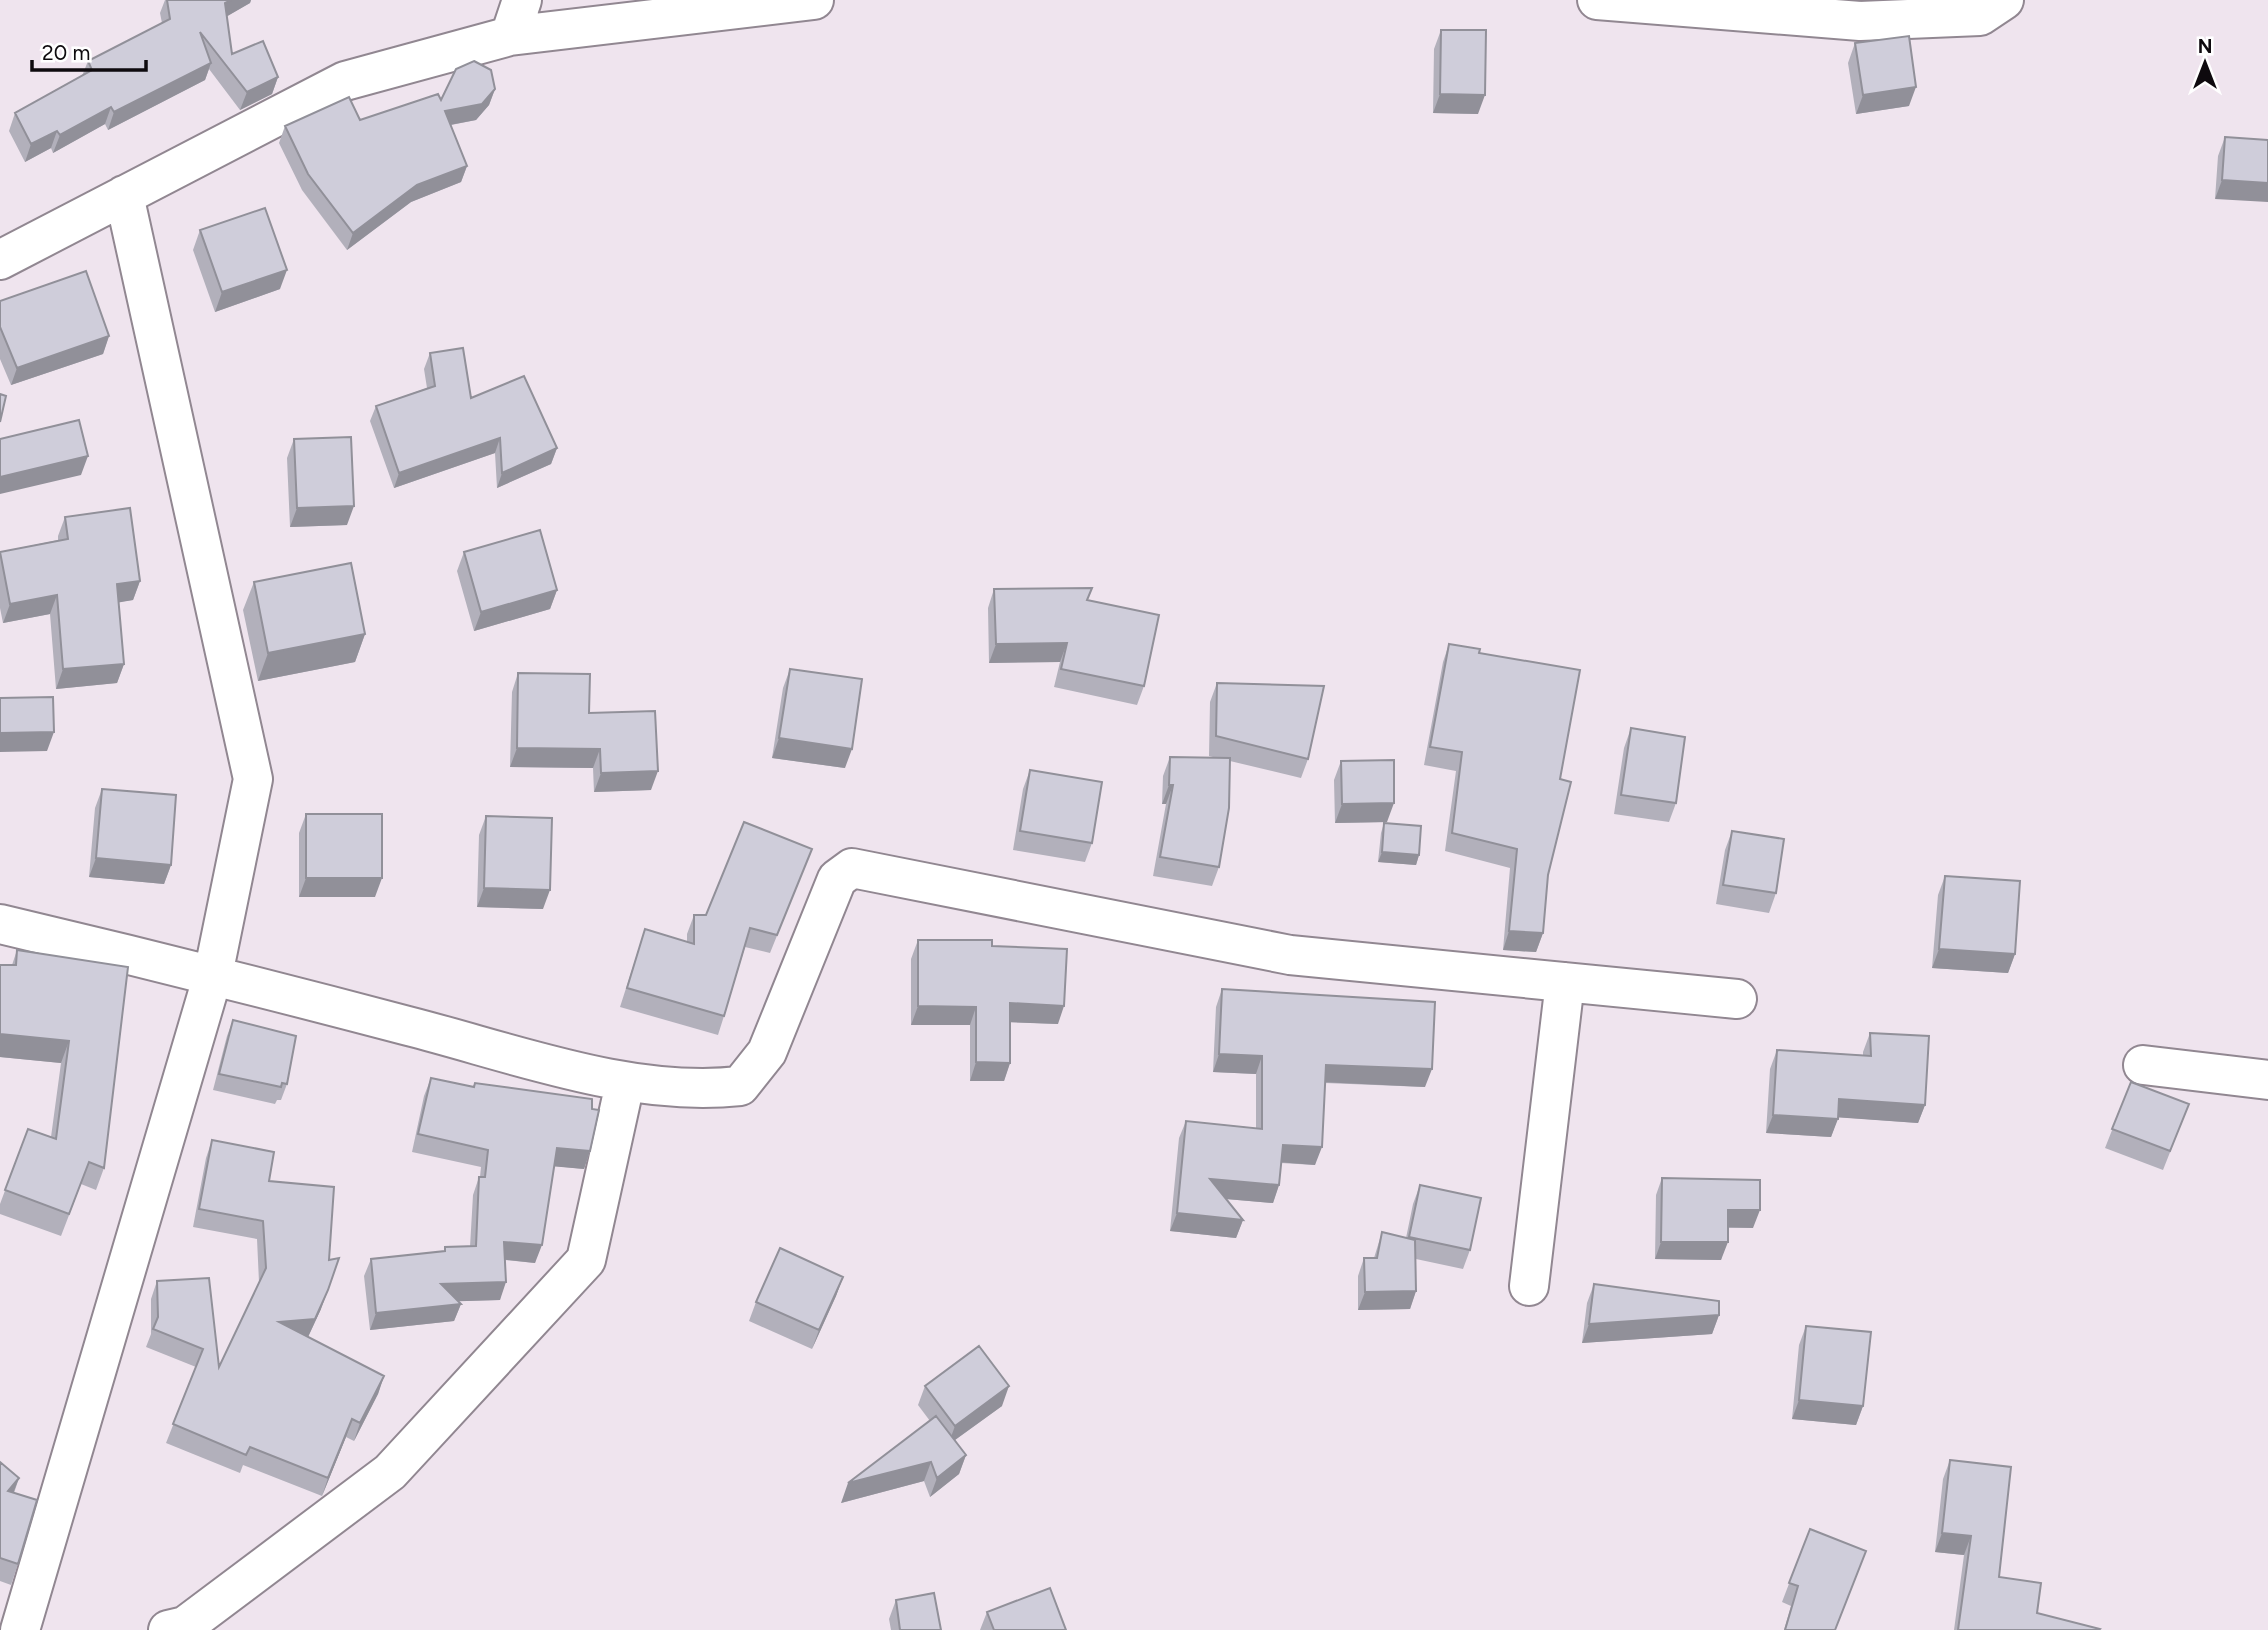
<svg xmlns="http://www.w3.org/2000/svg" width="2268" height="1630" font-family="Figtree,sans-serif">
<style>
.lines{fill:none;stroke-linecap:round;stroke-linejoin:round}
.minor-casing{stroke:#918791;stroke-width:42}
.minor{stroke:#fff;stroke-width:38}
.wall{fill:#b2b0bb}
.shaded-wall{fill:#919099}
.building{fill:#cfcdda;stroke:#919099;stroke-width:2}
</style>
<rect width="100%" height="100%" fill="#efe4ee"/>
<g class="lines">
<!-- minor casing -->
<g class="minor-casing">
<path id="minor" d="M1597,0L1860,21L1980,16L2004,0
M510,36L522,0
M0,260L345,81L510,36L814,0
M0,924C136,956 272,990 408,1026C514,1053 630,1098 740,1086L767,1052L837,879L852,868L1290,955L1737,999
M2143,1065L2268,1080
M1529,1286L1565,982
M20,1630L213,975L253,779L124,195
M168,1630L185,1626L390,1472L586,1260L625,1083"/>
</g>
<!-- minor -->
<use href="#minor" class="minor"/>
</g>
<!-- wall -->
<path class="wall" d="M165,0H251L250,3L227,16L232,54L278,77L272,94L240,110L209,69L205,80L108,130L105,124L53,153L51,148L25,162L9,131L15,113L82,76L88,61L162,23L160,13Z
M1441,30L1478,114L1433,113L1434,49Z
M1855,43L1909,106L1856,114L1848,63Z
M495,89L489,105L476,120L451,125L467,166L461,182L411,202L347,250L302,190L279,143L285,126L360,120L441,100Z
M2225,137L2268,140L2215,199L2218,156Z
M200,230L280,289L215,312L193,250Z
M0,301L109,336L103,354L11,385L0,359Z
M430,353L471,398L557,448L551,464L497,488L495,453L394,488L370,421L376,406L427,388L424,369Z
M294,439L347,525L290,527L287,458Z
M65,517L140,581L133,600L118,602L124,664L117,683L56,689L50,614L3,623L0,608V552L58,540V536Z
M464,552L557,590L550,609L474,631L457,571Z
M254,582L365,634L355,662L258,681L243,610Z
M994,589L1087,600L1144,686L1137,705L1054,687L1060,662L989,663L988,608Z
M1449,644L1479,653L1560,779L1548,875L1543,933L1536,952L1503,950L1510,868L1445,851L1456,771L1424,765L1443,662Z
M790,669L845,768L772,758L783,688Z
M518,673L589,713L651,790L594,792L593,768L510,767L512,692Z
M1217,683L1308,759L1301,778L1230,761L1219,867L1212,886L1153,876L1166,804H1162L1163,776L1170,757L1217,758L1209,756L1210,702Z
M1631,728L1676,803L1669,822L1614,814L1624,748Z
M1341,761L1387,822L1335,823L1334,780Z
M1030,770L1092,843L1085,862L1013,850L1023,789Z
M102,789L171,865L164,884L89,877L95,808Z
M306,814L375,897H299V833Z
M486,816L543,909L477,907L479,835Z
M1384,823L1419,855L1416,865L1378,862L1381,833Z
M1732,831L1776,893L1769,913L1716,904L1725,850Z
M812,849L770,953L745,947L724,1016L718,1035L620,1007L645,929L687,942V934L694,915H706Z
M1945,876L2015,954L2008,973L1932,968L1938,895Z
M918,940L992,946L1058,1024L1010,1022V1063L1004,1081H970V1025H911V959Z
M17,950L128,967L104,1168L96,1190L81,1184L61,1236L0,1214V1204L28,1129L51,1137L61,1063L0,1057V965H12Z
M1222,989L1425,1087L1325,1083L1315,1165L1281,1163L1279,1185L1273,1203L1226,1199L1243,1220L1236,1238L1170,1231L1179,1138L1186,1121L1256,1128V1074L1213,1072L1216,1007Z
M233,1020L287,1084L281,1100H277L275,1104L213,1090L227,1036Z
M1870,1033L1925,1105L1918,1123L1838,1117L1831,1137L1766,1133L1770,1069L1777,1050L1863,1055V1052Z
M431,1078L473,1087L475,1083L590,1151L584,1169L554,1166L535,1263L505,1260L500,1300L458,1301L461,1304L454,1321L370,1330L364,1276L371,1259L444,1251L445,1247H470L473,1195L479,1177H480L481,1167L412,1152L424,1096Z
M2131,1082L2189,1104L2163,1170L2105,1148Z
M212,1140L269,1181L321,1309L308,1337L384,1376L378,1394L354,1441L346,1437L322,1496L243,1465L240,1473L166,1443L196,1367L146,1347L151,1334V1299L157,1281L219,1367L259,1282L257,1239L193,1227L206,1158Z
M1662,1178L1753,1228H1728L1721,1260L1655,1259L1656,1195Z
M1420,1185L1470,1250L1463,1269L1416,1259V1291L1410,1309L1358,1310V1276L1364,1258H1374L1382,1232L1406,1238L1413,1204Z
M843,1277L836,1296L812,1349L749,1321L756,1302Z
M1594,1284L1719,1315L1712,1334L1582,1343L1587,1303Z
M1806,1326L1863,1406L1856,1425L1792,1419L1799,1345Z
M925,1386L1002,1406L955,1440L966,1455L959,1474L930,1497L924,1481L841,1503L930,1421L918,1405Z
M1950,1460L1999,1577L2037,1613L2099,1630H1954L1964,1555L1935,1552L1943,1479Z
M0,1462L19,1478L14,1493L18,1564L11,1585L0,1581Z
M1810,1529L1836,1630H1784L1791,1606L1782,1602Z
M896,1600L941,1630H891L889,1619Z
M987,1612L1066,1630H980Z"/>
<!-- shaded-wall -->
<path class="shaded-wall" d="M231,0H251L250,3L219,21L225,3Z
M211,63L205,80L108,130L114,112Z
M278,77L272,94L240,110L247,92Z
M1916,87L1909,106L1856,114L1863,95Z
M495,89L489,105L476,120L439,127L445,111Z
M1440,94L1485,95L1478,114L1433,113Z
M111,107L105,124L53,153L60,135Z
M57,131L51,148L25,162L31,144Z
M467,166L461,182L411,202L347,250L353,233L417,185Z
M2222,180L2268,183V202L2215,199Z
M287,270L280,289L215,312L222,292Z
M109,336L103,354L11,385L17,368Z
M500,438L495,453L394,488L399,473Z
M557,448L551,464L497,488L502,473Z
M88,456L81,475L0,494V477Z
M354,506L347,525L290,527L297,508Z
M140,581L133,600L110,604L117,584Z
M557,590L550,609L474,631L481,612Z
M57,595L50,614L3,623L10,604Z
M365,634L355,662L258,681L268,653Z
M1067,643L1060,662L989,663L996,644Z
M124,664L117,683L56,689L63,669Z
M54,732L47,751L0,752V733Z
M779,738L852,749L845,768L772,758Z
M517,748L600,749L593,768L510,767Z
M658,771L651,790L594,792L601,773Z
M1169,785H1173L1166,804H1162Z
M1394,803L1387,822L1335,823L1342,804Z
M1382,852L1419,855L1416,865L1378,862Z
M96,858L171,865L164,884L89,877Z
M306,878H382L375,897H299Z
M484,888L550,890L543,909L477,907Z
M1509,931L1543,933L1536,952L1503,950Z
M1939,949L2015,954L2008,973L1932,968Z
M1010,1003L1064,1006L1058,1024L1004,1022Z
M918,1006L976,1007L970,1025H911Z
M0,1034L69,1041L61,1063L0,1057Z
M1219,1054L1262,1056L1256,1074L1213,1072Z
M976,1062L1010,1063L1004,1081H970Z
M1326,1065L1432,1069L1425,1087L1320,1082Z
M1839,1099L1925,1105L1918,1123L1833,1117Z
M1773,1115L1838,1119L1831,1137L1766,1133Z
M1283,1145L1322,1147L1315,1165L1277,1162Z
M557,1148L590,1151L584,1169L550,1166Z
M1210,1179L1279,1185L1273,1203L1203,1197Z
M1728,1210H1760L1753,1228L1722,1227Z
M1177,1213L1243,1220L1236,1238L1170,1231Z
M504,1242L542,1245L535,1263L498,1259Z
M1661,1242H1728L1721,1260L1655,1259Z
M843,1277L836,1296L812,1349L819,1330Z
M506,1282L500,1300L434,1302L441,1284Z
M328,1290L321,1309L308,1337L279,1322Z
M1416,1291L1410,1309L1358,1310L1365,1292Z
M461,1304L454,1321L370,1330L376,1313Z
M1719,1315L1712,1334L1582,1343L1589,1324Z
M384,1376L378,1394L354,1441L360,1423Z
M1009,1386L1002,1406L948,1445L955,1426Z
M1799,1400L1863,1406L1856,1425L1792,1419Z
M352,1419L346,1437L322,1496L328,1478Z
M966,1455L959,1474L930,1497L937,1478Z
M931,1462L924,1481L841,1503L848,1483Z
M19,1478L11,1499L8,1491Z
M1942,1533L1971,1536L1964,1555L1935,1552Z"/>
<!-- building -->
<path class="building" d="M167,0H231L225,3L232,54L263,41L278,77L247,92L200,32L211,63L114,112L111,107L60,135L57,131L31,144L15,113L92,70L88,61L170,19Z
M1441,30H1486L1485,95L1440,94Z
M1909,36L1916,87L1863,95L1855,43Z
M474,61L491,70L495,89L482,104L445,111L467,166L417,185L353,233L308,174L285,126L349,97L360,120L438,94L441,100L456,69Z
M2225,137L2268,140V183L2222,180Z
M265,208L287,270L222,292L200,230Z
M86,271L109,336L17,368L0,327V301Z
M463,348L471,398L524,376L557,448L502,473L500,438L399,473L376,406L435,386L430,353Z
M0,394L6,396L0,422Z
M79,420L88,456L0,477V439Z
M351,437L354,506L297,508L294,439Z
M130,508L140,581L117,584L124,664L63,669L57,595L10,604L0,552L68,539L65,517Z
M540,530L557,590L481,612L464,552Z
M351,563L365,634L268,653L254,582Z
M1092,588L1087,600L1159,615L1144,686L1061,669L1067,643L996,644L994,589Z
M1449,644L1480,649L1479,653L1580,670L1560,779L1571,782L1548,875L1543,933L1509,931L1517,849L1452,833L1462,752L1430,747Z
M790,669L862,679L852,749L779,738Z
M518,673L590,674L589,713L655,711L658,771L601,773L600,749L517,748Z
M1217,683L1324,686L1308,759L1216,736Z
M53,697L54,732L0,733V698Z
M1631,728L1685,737L1676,803L1621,795Z
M1170,757L1230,758L1229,808L1219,867L1160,857L1173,785H1169Z
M1394,760V803L1342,804L1341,761Z
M1030,770L1102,782L1092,843L1020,831Z
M102,789L176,795L171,865L96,858Z
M306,814H382V878H306Z
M486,816L552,818L550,890L484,888Z
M744,822L812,849L777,935L750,928L724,1016L627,988L645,929L694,944V915H706Z
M1384,823L1421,826L1419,855L1382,852Z
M1732,831L1784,839L1776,893L1723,885Z
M1945,876L2020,881L2015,954L1939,949Z
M918,940H992V946L1067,949L1064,1006L1010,1003V1063L976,1062V1007L918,1006Z
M17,950L128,967L104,1168L89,1162L69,1214L5,1190L28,1129L56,1139L69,1041L0,1034V965H16Z
M1222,989L1435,1002L1432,1069L1326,1065L1322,1147L1283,1145L1279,1185L1210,1179L1243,1220L1177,1213L1186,1121L1262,1129V1056L1219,1054Z
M233,1020L296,1036L287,1084L282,1083L281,1087L219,1074Z
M1870,1033L1929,1036L1925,1105L1839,1099L1838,1119L1773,1115L1777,1050L1871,1056Z
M431,1078L474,1087L475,1083L592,1099V1109L599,1110L590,1151L557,1148L542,1245L504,1242L506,1282L441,1284L461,1304L376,1313L371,1259L445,1251V1247L476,1246L479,1177H485L488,1150L418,1134Z
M2131,1082L2189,1104L2170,1151L2112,1129Z
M212,1140L274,1152L269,1181L334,1187L329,1260L339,1258L328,1290L315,1319L279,1322L384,1376L360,1423L352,1419L328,1478L250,1447L246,1455L173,1424L203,1349L153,1329L158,1317L157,1281L209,1278L219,1367L266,1268L263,1221L199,1209Z
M1662,1178L1760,1180V1210H1728V1242H1661Z
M1420,1185L1481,1198L1470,1250L1409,1237Z
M1382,1232L1415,1240L1416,1291L1365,1292L1364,1258H1377Z
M780,1248L843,1277L819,1330L756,1302Z
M1594,1284L1719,1301V1315L1589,1324Z
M1806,1326L1871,1332L1863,1406L1799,1400Z
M979,1346L1009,1386L955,1426L925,1386Z
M936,1416L966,1455L937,1478L931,1462L848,1483Z
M1950,1460L2011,1467L1999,1577L2041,1583L2037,1613L2100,1629L2099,1630H1958L1971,1536L1942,1533Z
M0,1462L19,1478L8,1491L37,1500L18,1564L0,1558Z
M1810,1529L1866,1551L1835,1630H1785L1798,1586L1789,1583Z
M1050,1588L1066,1630H994L987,1612Z
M934,1593L941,1630H900L896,1600Z"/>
<!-- north arrow -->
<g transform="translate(2205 63)" stroke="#ffffff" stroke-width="5" paint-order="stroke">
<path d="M0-5L12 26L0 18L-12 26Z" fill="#0e0a0e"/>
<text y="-10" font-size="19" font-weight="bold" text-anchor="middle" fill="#0e0a0e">N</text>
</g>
<!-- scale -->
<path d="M32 60v10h114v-10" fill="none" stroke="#0e0a0e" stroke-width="3.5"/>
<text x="42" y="60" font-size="21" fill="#0e0a0e" stroke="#ffffff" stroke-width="5" paint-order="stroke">20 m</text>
</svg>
